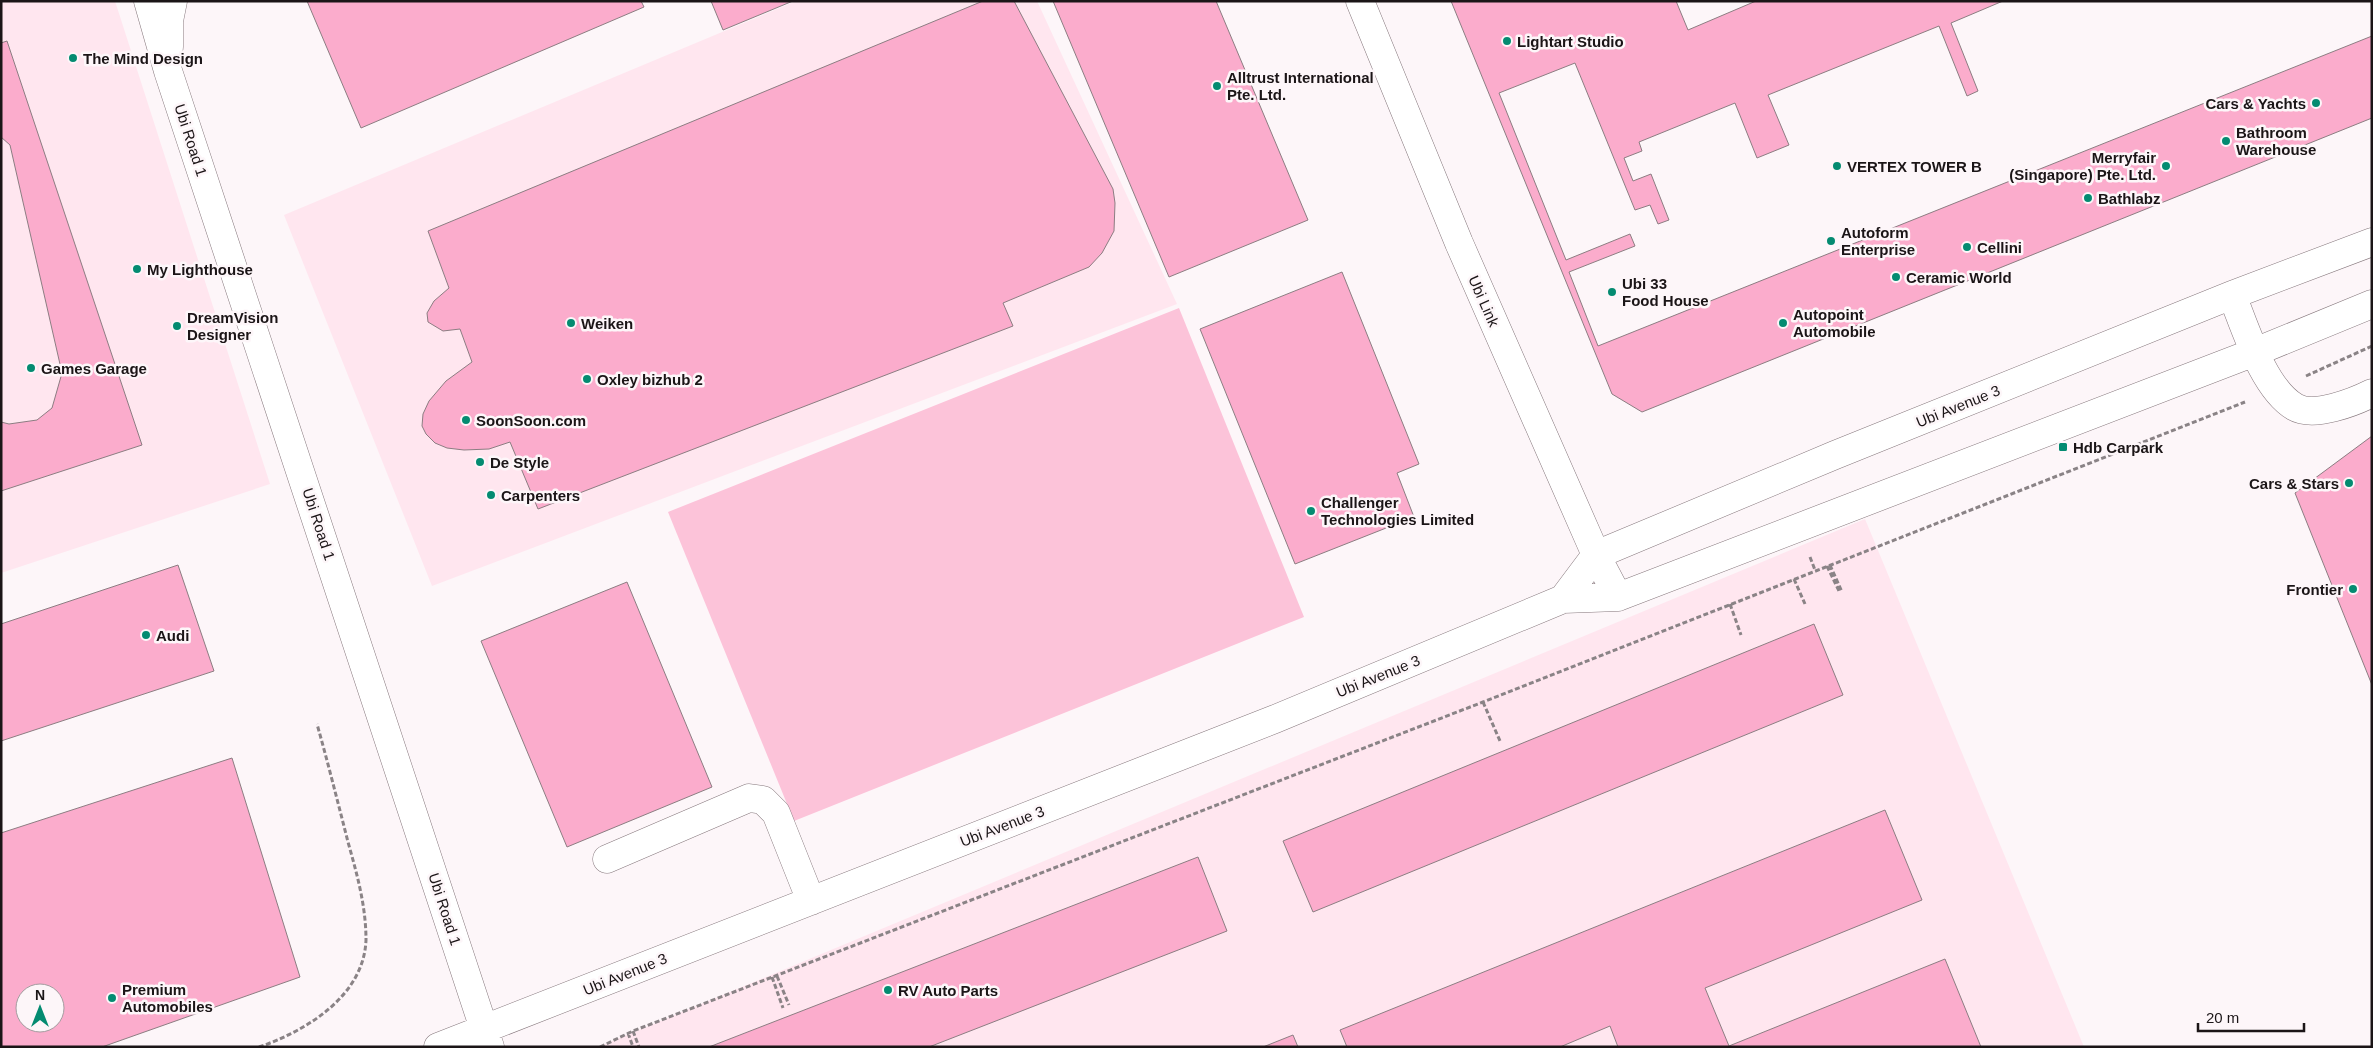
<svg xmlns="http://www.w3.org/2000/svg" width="2373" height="1048" font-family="Arial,sans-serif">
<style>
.built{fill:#ffe6ef}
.green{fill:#fcc3d9}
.building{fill:#fbaccc;stroke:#8c7d82;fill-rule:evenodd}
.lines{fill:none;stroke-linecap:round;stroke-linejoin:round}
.minor-casing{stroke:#86787d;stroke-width:29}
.path{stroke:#8a8386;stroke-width:3;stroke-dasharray:5 2.5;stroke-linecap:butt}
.minor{stroke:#fff;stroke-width:28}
.poi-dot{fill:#048b71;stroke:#fdf6f9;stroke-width:2}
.labels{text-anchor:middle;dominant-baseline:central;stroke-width:5;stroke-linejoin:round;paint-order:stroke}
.poi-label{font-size:15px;font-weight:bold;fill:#1b1517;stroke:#fdf6f9;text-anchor:start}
.street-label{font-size:15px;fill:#1b1517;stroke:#fdf6f9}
</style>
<rect width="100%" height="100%" fill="#fdf6f9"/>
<!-- built -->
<path class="built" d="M1,1H115L270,484L1,573Z
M796,1H1037L1177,304L432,586L284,215Z
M1865,519L2084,1047H598Z"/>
<!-- green -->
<path class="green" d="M1179,308L1304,617L794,821L668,512Z"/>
<!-- building -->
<path class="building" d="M307,1H641L644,7L361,128Z
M711,1H793L723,30Z
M983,1H1014L1113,189L1115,203L1114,231L1102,253L1089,267L1003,303L1013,326L538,509L510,442L489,449L464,450L447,448L435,443L426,434L422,426L423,414L429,401L446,381L472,362L460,329L443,331L428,322L427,313L434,301L449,288L428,231Z
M1053,1H1216L1308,220L1169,277Z
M1451,1H1676L1688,30L1756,1H2372V118L1642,412L1612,394Z
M2003,1H2372V36L1598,346L1569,272L1635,246L1630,234L1566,260L1499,93L1575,63L1635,210L1650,205L1658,224L1669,220L1651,174L1633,181L1624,158L1642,151L1639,142L1735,103L1757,158L1789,145L1768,95L1939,26L1967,96L1978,91L1951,23Z
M7,41L142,445L1,491V43Z
M1,137L10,145L62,373L52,408L37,420L9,424L1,422Z
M1342,272L1419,464L1397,473L1414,517L1295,564L1200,329Z
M2372,436V685L2295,493Z
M178,565L214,671L1,741V624Z
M627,582L712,787L567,847L481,641Z
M1814,624L1843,695L1313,912L1283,841Z
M232,758L300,977L102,1047H1V833ZM25,993H55V1023H25Z
M1885,810L1922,900L1705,988L1729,1046L1945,959L1981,1047H1618L1610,1026L1560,1047H1347L1340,1030Z
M1198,857L1227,931L929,1047H709Z
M1293,1035L1298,1047H1263Z"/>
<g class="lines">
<!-- minor casing -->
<g class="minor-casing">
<path id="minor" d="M148,1L168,71L490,1047
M1360,1L1459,243L1596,555L1618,597
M169,47V21L173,1
M2232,295C2245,327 2263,388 2295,407C2314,418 2354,402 2372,393
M1563,599L1596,555L1835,455L2232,295L2372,242
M607,859L749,798L763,800L776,813L811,901
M438,1047L1275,719L1563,599L1618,597L2255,352L2372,304"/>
</g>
<!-- path -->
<path class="path" d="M2306,376L2372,346
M1810,557L1815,570
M1830,565L1842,592
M1827,566L1840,593
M1794,579L1805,604
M1730,604L1741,635
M1483,702L1500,741
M777,976L789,1005
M772,977L783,1008
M633,1031L639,1047
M628,1033L633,1047
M259,1047C306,1031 364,996 366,940C366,906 357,874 348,842C338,803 328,763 317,724
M600,1047L633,1031L1483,702L2245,402"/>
<!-- minor -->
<use href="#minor" class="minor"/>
</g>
<!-- markers -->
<g class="poi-dot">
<circle cx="1507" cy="41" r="5"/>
<circle cx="73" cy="58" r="5"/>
<circle cx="1217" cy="86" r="5"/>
<circle cx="2316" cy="103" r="5"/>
<circle cx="2226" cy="141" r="5"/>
<circle cx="1837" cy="166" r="5"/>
<circle cx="2166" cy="166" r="5"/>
<circle cx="2088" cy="198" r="5"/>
<circle cx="1831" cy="241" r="5"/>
<circle cx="1967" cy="247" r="5"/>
<circle cx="137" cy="269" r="5"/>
<circle cx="1896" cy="277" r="5"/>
<circle cx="1612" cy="292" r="5"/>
<circle cx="571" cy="323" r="5"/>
<circle cx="1783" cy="323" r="5"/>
<circle cx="177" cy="326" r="5"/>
<circle cx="31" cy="368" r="5"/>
<circle cx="587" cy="379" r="5"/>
<circle cx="466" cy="420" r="5"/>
<rect x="2058" y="442" width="10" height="10" rx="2.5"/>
<circle cx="480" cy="462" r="5"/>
<circle cx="2349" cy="483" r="5"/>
<circle cx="491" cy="495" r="5"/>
<circle cx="1311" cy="511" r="5"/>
<circle cx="2353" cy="589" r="5"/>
<circle cx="146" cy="635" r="5"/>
<circle cx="888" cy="990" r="5"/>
<circle cx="112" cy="998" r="5"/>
</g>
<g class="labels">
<!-- poi labels -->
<g class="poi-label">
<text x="1517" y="41">Lightart Studio</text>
<text x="83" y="58">The Mind Design</text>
<text x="1227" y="77">Alltrust International<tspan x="1227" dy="17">Pte. Ltd.</tspan></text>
<text x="2306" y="103" text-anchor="end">Cars &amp; Yachts</text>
<text x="2236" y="132">Bathroom<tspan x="2236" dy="17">Warehouse</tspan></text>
<text x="2156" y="157" text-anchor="end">Merryfair<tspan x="2156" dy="17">(Singapore) Pte. Ltd.</tspan></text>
<text x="1847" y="166">VERTEX TOWER B</text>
<text x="2098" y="198">Bathlabz</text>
<text x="1841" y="232">Autoform<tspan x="1841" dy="17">Enterprise</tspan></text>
<text x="1977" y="247">Cellini</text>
<text x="147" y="269">My Lighthouse</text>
<text x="1906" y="277">Ceramic World</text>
<text x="1622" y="283">Ubi 33<tspan x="1622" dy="17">Food House</tspan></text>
<text x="1793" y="314">Autopoint<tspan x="1793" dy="17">Automobile</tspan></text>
<text x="187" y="317">DreamVision<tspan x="187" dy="17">Designer</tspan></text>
<text x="581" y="323">Weiken</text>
<text x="41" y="368">Games Garage</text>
<text x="597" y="379">Oxley bizhub 2</text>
<text x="476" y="420">SoonSoon.com</text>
<text x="2073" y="447">Hdb Carpark</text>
<text x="490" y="462">De Style</text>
<text x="2339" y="483" text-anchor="end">Cars &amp; Stars</text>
<text x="501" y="495">Carpenters</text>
<text x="1321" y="502">Challenger<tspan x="1321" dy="17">Technologies Limited</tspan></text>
<text x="2343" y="589" text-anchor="end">Frontier</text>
<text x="156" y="635">Audi</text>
<text x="122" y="989">Premium<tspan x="122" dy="17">Automobiles</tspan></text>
<text x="898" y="990">RV Auto Parts</text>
</g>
<!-- street labels -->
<g class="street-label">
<text transform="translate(191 140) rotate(72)">Ubi Road 1</text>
<text transform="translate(1484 301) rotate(66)">Ubi Link</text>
<text transform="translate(1958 406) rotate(-22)">Ubi Avenue 3</text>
<text transform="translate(319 524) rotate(72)">Ubi Road 1</text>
<text transform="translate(1378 676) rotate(-22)">Ubi Avenue 3</text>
<text transform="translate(1002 826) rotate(-21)">Ubi Avenue 3</text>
<text transform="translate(445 909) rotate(72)">Ubi Road 1</text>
<text transform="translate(625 974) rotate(-22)">Ubi Avenue 3</text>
</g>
</g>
<!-- border -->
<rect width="2373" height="1048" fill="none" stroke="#1b1517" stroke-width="5"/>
<!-- north arrow -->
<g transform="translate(40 1008)"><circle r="24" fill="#fdf6f9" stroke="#a39c9f"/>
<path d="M0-4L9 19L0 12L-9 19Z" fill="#048b71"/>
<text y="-8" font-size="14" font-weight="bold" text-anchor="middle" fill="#1b1517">N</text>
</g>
<!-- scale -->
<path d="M2198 1023v8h106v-8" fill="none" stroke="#1b1517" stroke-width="2.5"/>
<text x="2206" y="1023" font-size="15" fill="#1b1517" stroke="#fdf6f9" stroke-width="4" paint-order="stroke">20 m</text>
</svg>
